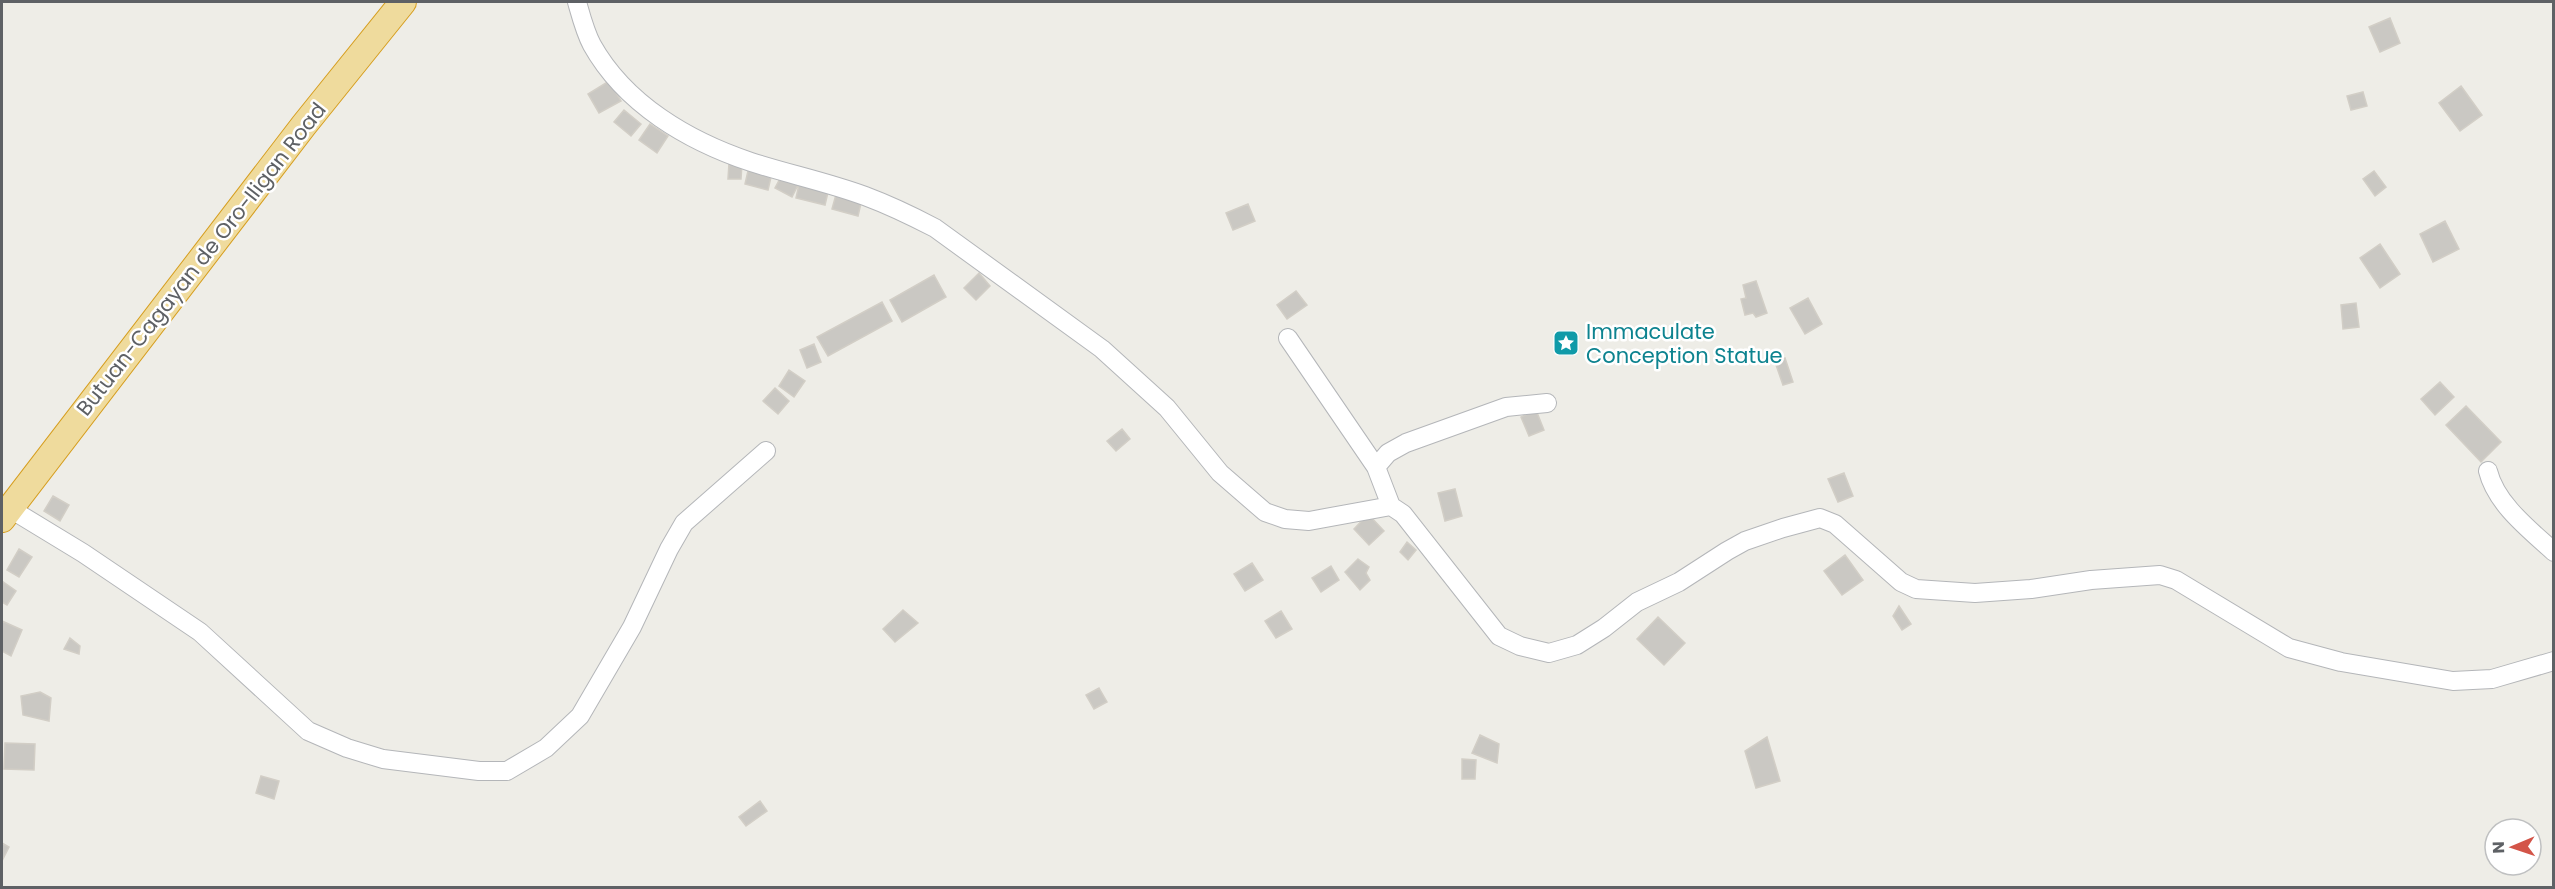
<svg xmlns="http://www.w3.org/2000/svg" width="2555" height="889" font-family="Poppins,sans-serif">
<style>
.building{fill:#cac8c3;stroke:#d2cec6;stroke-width:1.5}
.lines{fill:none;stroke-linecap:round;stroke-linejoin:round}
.minor-casing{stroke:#b4b6b9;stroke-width:20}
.highway-casing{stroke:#d69e1f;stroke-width:28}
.minor{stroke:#fff;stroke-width:18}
.highway{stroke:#efdb9d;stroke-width:26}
.labels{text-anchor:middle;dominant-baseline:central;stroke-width:5;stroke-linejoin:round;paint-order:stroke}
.street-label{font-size:21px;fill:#5e6165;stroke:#fff}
.culture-label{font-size:21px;fill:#0d838f;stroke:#fff;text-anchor:start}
</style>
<rect width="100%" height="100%" fill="#eeede7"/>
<!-- building -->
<path class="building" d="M2390,18L2400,43L2380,52L2369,27Z
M609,81L621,101L599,113L588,94Z
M2461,86L2482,115L2460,131L2439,103Z
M2363,92L2367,106L2351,110L2347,96Z
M624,110L641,124L631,136L614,122Z
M650,124L668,136L657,153L639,140Z
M729,163L742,164L741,179H728Z
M748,171L771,177L768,190L745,184Z
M2374,171L2386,187L2375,196L2363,179Z
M782,175L799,183L792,197L775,188Z
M800,180L829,188L825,205L796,198Z
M837,191L862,199L858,216L832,209Z
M1248,204L1255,221L1233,230L1226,213Z
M2445,221L2459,249L2433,262L2420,234Z
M2380,244L2400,274L2380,288L2360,258Z
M979,273L990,286L976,300L964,288Z
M934,275L946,297L902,322L890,300Z
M1756,281L1767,313L1756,317L1753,313L1745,315L1741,299L1746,298L1743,285Z
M1296,291L1307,305L1287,319L1277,305Z
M1808,298L1822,324L1805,334L1790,308Z
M882,302L892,321L828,356L817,337Z
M2356,303L2359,327L2343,329L2341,305Z
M814,344L821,362L807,368L800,350Z
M1785,358L1793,382L1783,385L1775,362Z
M789,370L805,381L794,397L779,386Z
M2440,382L2454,397L2435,415L2421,399Z
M775,388L789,401L778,414L763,401Z
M2466,406L2501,442L2481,462L2446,425Z
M1536,410L1544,430L1529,436L1521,417Z
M1122,429L1130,439L1116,451L1107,441Z
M1844,473L1853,496L1838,502L1828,479Z
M1455,489L1462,516L1445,521L1438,493Z
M53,496L69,505L60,521L44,511Z
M1368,514L1384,531L1369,545L1354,529Z
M1407,542L1416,550L1408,560L1400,552Z
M19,549L32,557L19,577L7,570Z
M1845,555L1863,580L1842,595L1824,571Z
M1358,559L1369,567L1366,573L1370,580L1360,590L1345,572Z
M1252,563L1263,580L1245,591L1234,574Z
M1331,566L1339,580L1321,592L1312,578Z
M2,581L16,591L7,605L2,602Z
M1899,606L1911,624L1902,630L1893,616Z
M903,610L918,623L895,642L883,629Z
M1281,611L1292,629L1276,638L1265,621Z
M1658,617L1685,643L1664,665L1637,639Z
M2,621L22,630L11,656L2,651Z
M70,638L80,646L79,654L64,649Z
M1099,688L1107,702L1094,709L1086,695Z
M40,692L51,698L49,721L23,715L21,696Z
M1480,735L1499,744L1497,763L1472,753Z
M1767,737L1780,781L1756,788L1745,751Z
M5,743L35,744L34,770L4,769Z
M1462,759L1476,760L1475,779H1462Z
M261,776L279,781L274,799L256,793Z
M760,801L767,811L746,826L739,817Z
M2,843L9,847L2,861Z"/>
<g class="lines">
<!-- minor casing -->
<g class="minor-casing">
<path id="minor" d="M577,2C581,16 585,32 592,45C625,104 688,141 751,162C788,174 827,182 865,196C889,205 912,216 935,228L1102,349L1167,408L1220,473L1265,512L1285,519L1309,521L1391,506L1403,514L1499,636L1520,646L1549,653L1577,645L1604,628L1637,602L1679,582L1727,551L1745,541L1783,528L1820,518L1835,524L1901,582L1916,589L1975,593L2031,589L2091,580L2160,575L2176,580L2289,648L2341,662L2453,681L2492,679L2554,661
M1288,338L1376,467L1391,506
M1376,467L1388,453L1406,443L1506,407L1547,403
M2488,471C2496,504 2530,530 2554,552
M9,508L83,553L200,632L308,731L347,748L383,759L479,771H507L546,748L580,716L632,627L669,549L684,523L766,451"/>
</g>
<!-- highway casing -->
<g class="highway-casing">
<path id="highway" d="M2,519L304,125L403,2"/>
</g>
<!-- minor -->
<use href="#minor" class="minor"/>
<!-- highway -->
<use href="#highway" class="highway"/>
</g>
<!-- icons -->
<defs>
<g id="sight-square" transform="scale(1.35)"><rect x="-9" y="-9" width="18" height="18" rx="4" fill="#0f9aa8" stroke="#fff"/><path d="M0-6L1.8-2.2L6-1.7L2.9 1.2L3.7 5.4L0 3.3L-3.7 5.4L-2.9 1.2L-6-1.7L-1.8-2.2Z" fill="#fff"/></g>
</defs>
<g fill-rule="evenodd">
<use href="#sight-square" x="1566" y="343"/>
</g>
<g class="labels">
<!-- street labels -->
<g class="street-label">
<text transform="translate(201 259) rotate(-52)">Butuan-Cagayan de Oro-Iligan Road</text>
</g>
<!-- culture labels -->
<g class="culture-label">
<text x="1586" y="331">Immaculate<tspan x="1586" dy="24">Conception Statue</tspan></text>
</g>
</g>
<!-- border -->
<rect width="2555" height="889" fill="none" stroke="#5e6165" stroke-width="6"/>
<!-- north arrow -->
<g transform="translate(2513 847) rotate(268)"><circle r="28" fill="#ffffff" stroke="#bfc0c1" stroke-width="1.5"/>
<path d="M0-4.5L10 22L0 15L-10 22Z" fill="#d35448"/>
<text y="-9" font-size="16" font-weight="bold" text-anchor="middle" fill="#5e6165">N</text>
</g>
</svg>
